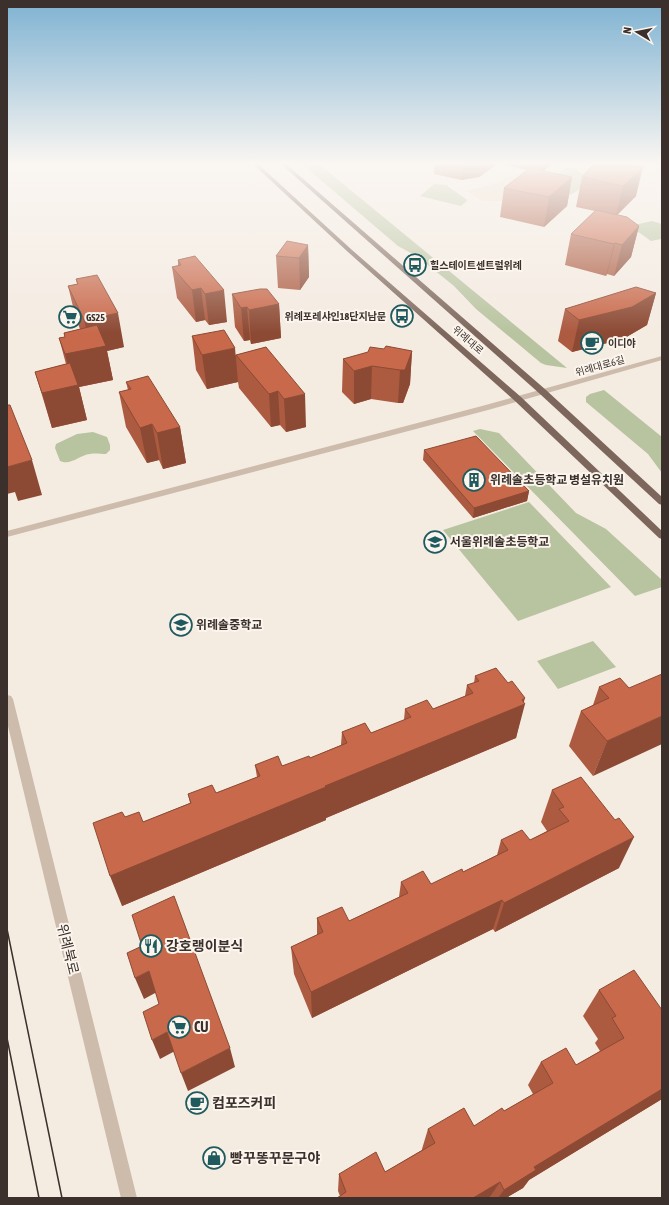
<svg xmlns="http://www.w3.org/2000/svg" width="669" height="1205" font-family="'Asap Condensed','Noto Sans KR',sans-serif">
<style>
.green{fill:#b8c4a0}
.plaza{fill:#ecdcc8}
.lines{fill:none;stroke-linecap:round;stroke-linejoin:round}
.minor{fill:#cdbbac;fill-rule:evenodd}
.primary{fill:#7d675c;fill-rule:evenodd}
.tram{stroke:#3b302b;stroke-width:1.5}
.wall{fill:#ac5a40}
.shaded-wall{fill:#8c4a34}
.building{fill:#c8694b;stroke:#8c4a34}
.labels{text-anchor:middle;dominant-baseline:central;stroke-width:4;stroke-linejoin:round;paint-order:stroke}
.far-poi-label{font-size:10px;font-weight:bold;fill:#3b302b;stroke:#fbf5ee;text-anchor:start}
.far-street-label{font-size:10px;fill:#3b302b;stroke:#fbf5ee}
.poi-label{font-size:12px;font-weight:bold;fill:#3b302b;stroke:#fbf5ee;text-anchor:start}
.near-poi-label{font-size:14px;font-weight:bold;fill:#3b302b;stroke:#fbf5ee;text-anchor:start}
.near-street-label{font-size:14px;fill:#3b302b;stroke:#fbf5ee}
</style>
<rect width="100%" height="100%" fill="#f4ebe1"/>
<!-- green -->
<path class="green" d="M302,164H319L567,368L546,365L541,363L476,309L454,286L418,257L398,246Z
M565,168H574L588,178C584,187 575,194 566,196L555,177Z
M434,184L446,185L466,199L467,201L461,206L420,196Z
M652,221L662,224V237L661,239L651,241L630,226Z
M604,390L662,437V473L648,454L586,402V397L590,394Z
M480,429L499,433L576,513L606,529L662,580V587L635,596L473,431Z
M93,432L107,437L110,445V450L106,454C101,454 95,453 90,454C79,455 71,466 60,461L55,448L56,444L77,434Z
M529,502L611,587L518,621L443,530Z
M593,641L616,667L558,689L537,661Z"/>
<!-- plaza -->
<path class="plaza" d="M516,173L538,178L505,201H482L467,191L498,183L511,174Z"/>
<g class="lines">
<!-- minor -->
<path class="minor" d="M662,356V360L488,410L7,537V531L482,406Z
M7,695L11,696L13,699L137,1198H121L7,722Z"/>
<!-- primary -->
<path class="primary" d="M253,164H258L352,250L521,397L662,531V539L659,538L515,401L348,252Z
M281,164H286L546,390L662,497V505L659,504L540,394Z"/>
<!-- tram -->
<path class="tram" d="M7,929L62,1198
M7,1038L39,1198"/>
</g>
<!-- wall -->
<path class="wall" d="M435,164H497L479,177L461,180L434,174Z
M506,164H553L543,171L572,177L567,206L544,227L500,217L504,188L527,170L506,165Z
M594,164L636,196L617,215L639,226L631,257L614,276L607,274L606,276L565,265L571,234L595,211L576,207L582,177Z
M308,245L309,277L300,290L278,288L276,256Z
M195,256L227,322L209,325L205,320L196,322L177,298L172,267L178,266V260Z
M76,279L124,347L107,351L113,380L79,387L87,420L52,428L35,372L66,364L59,338L65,337L64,333L80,329L76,319L68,286L77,284Z
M656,293L647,325L623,339L572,352L558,341L565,309Z
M232,294L279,304L281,338L251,344L250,340L244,341L235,327Z
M192,336L236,355L266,347L306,427L286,432L280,425L271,427L239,388L238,382L207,389L196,370Z
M384,349L412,351L410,384L403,403H398L371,399L354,404L342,392L343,359Z
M126,382L180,427L186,463L163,469L159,460L147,463L126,427L119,392L128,390Z
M424,450L529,491L527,501L473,518L423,460Z
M475,676L524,703L516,738L326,818V820L122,906L125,817L143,822L190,803L188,794L216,793L257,777L255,765L282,766L310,758L341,745L342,732L371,733L404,720L405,709H433L465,696L467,685L474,683Z
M599,687L629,688L593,776L569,746L581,711L593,705Z
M552,790L619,868L495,932L493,929L312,1018L294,974L291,947L317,935V918L349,921L399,897L401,882L431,884L463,872L497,855L501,840H530L547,831L541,822Z
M599,990L662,1010V1099L529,1180L523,1188L506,1198H337L340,1196L338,1191L339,1174L385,1172L422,1150V1149L428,1129L474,1126L504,1111L533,1094L528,1085L541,1062L576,1065L600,1051L595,1043L598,1039L583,1016Z"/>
<!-- shaded-wall -->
<path class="shaded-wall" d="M463,164H497L479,177L461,180Z
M542,164H553L540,173Z
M643,167L636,196L616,216L623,186Z
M572,177L567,206L544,227L549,197Z
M639,226L631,257L614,276L622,245Z
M615,243L607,274L606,276L614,244Z
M308,245L309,277L300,290L299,258Z
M201,288L205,320L196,322L192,290Z
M224,290L227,322L209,325L205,294Z
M656,293L647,325L623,339L572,352L579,320Z
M279,304L281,338L251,344L249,310Z
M247,307L250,340L244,341L241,308Z
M118,313L124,347L107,351L113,380L79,387L87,420L52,428L42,393L73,386L65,354L91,349L84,320Z
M235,348L238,382L207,389L202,355Z
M412,351L410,384L403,403H398L400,370Z
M372,366L371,399L354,404V371Z
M278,391L280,425L271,427L269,394Z
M305,394L306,427L286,432L284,399Z
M152,424L159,460L147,463L140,428Z
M180,427L186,463L163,469L157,433Z
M32,460L42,495L18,501L15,492L7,494V467Z
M529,491L527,501L473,518L474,508Z
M525,698L523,705L525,704L516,738L326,818V820L122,906L110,876L325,786Z
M662,716V744L593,776L607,741Z
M634,837L619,868L495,932L504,903Z
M502,900L493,929L312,1018L311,992Z
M149,971L157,992L144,999L135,978Z
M167,1032L175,1051L160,1059L152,1040Z
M230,1048L235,1067L188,1091L181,1073Z
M662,1089V1099L529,1180L523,1188L506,1198H498L504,1190L534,1167Z
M500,1182L489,1198H473Z"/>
<!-- building -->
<path class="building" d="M594,164H626L643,167L623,186L582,177Z
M530,168L572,177L549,197L504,188Z
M596,210L627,217L639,226L622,245L615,243L614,244L571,234Z
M287,241L308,245L299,258L276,256Z
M195,256L224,290L205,294L201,288L192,290L172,267L181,265L178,260Z
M97,275L118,313L84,320L68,286L78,284L76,279Z
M636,287L656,293L632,307L579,320L565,309Z
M260,289H267L279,304L249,310L247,307L241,308L232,294Z
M97,325L106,346L65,354L59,338L65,337L64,333Z
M224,330L235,348L202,355L192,336Z
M386,346L412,351L405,370H400L372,366L354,371L343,359L368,352L370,347L384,349Z
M266,347L305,394L284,399L278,391L269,394L236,355Z
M70,363L78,385L42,393L35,372Z
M148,376L180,427L157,433L152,424L140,428L119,392L131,389L126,382Z
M7,405H10L32,460L7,467Z
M476,436L529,491L474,508L424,450Z
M496,668L508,683L512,681L525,698L522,700L525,704L325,786L326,787L110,876L93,823L122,812L125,817L139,812L143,822L191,803L188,794L212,785L216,793L260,776L255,765L278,756L282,766L309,756L310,758L347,743L342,732L365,723L371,733L411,717L405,709L427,700L433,709L473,693L467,685L479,681L475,676Z
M662,674V716L607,741L581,711L609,698L599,687L620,678L629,688Z
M581,777L615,820L619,818L634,837L504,903L502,900L311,992L291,947L323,932L317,918L342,907L349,921L408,893L401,882L423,871L431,884L462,869L463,872L508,850L501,840L522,830L530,840L569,821L559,809L564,807L552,790Z
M174,896L230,1048L181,1073L167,1032L152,1040L143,1012L159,1004L149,971L135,978L127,953L142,946L132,915Z
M634,970L662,1010V1089L534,1167L536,1170L504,1190L500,1182L473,1198H337L346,1192L339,1174L376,1152L385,1172L435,1143L428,1129L464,1108L474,1126L502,1108L504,1111L553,1083L541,1062L566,1048L576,1065L624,1038L612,1018L616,1016L599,990Z"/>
<!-- sky -->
<linearGradient id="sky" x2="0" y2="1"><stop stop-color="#7eb2d2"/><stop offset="0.49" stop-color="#faf6f2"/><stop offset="1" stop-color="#faf6f2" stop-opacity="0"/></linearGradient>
<rect width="669" height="333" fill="url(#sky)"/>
<!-- icons -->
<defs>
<g id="bus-ring" transform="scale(1.15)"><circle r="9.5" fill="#fbf5ee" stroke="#1f5a5e" stroke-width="1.5"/><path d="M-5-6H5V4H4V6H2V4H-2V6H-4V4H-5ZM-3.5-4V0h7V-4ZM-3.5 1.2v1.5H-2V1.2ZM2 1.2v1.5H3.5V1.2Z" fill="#1f5a5e"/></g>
<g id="supermarket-ring" transform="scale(1.15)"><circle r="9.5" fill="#fbf5ee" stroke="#1f5a5e" stroke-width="1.5"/><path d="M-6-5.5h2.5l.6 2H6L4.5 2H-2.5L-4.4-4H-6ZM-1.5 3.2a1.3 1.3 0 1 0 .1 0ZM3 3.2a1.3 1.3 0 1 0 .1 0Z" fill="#1f5a5e"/></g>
<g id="cafe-ring" transform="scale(1.15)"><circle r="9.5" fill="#fbf5ee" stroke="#1f5a5e" stroke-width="1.5"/><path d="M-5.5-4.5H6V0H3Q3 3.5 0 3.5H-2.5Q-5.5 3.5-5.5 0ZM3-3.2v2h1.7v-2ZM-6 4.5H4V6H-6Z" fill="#1f5a5e"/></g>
<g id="building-ring" transform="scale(1.15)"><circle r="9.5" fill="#fbf5ee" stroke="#1f5a5e" stroke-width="1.5"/><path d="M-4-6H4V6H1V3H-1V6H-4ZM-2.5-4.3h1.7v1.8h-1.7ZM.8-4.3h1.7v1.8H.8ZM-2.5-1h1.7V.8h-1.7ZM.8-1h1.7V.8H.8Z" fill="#1f5a5e"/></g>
<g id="school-ring" transform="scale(1.15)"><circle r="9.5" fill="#fbf5ee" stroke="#1f5a5e" stroke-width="1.5"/><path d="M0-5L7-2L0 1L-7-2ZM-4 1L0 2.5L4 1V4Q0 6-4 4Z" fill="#1f5a5e"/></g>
<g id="restaurant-ring" transform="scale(1.15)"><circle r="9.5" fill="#fbf5ee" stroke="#1f5a5e" stroke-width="1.5"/><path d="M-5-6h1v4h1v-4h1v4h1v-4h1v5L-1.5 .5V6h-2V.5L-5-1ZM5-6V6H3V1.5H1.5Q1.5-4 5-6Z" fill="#1f5a5e"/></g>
<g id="shop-ring" transform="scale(1.15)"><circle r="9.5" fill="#fbf5ee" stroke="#1f5a5e" stroke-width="1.5"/><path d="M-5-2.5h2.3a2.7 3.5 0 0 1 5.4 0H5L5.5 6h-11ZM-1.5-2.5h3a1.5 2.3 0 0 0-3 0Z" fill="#1f5a5e"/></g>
</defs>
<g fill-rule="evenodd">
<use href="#bus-ring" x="415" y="265"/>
<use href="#bus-ring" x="402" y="316"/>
<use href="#supermarket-ring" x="70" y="317"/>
<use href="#cafe-ring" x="592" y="343"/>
<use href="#building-ring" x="474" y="480"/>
<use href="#school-ring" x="435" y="542"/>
<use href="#school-ring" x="181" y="625"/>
<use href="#restaurant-ring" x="151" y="946"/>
<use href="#supermarket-ring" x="179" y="1027"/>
<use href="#cafe-ring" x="197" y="1103"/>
<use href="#shop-ring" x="214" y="1158"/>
</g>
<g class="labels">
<!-- far-poi labels -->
<g class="far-poi-label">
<text x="430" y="265">힐스테이트센트럴위례</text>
<text x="386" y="316" text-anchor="end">위례포레샤인18단지남문</text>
<text x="86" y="317">GS25</text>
<text x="608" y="343">이디야</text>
</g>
<!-- far-street labels -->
<g class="far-street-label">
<text transform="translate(468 340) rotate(41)">위례대로</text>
<text transform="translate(600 366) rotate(-16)">위례대로6길</text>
</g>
<!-- poi labels -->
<g class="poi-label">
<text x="490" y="480">위례솔초등학교 병설유치원</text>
<text x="450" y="542">서울위례솔초등학교</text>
<text x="196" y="625">위례솔중학교</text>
</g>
<!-- near-poi labels -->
<g class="near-poi-label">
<text x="166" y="946">강호랭이분식</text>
<text x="194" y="1027">CU</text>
<text x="212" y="1103">컴포즈커피</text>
<text x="230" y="1158">빵꾸똥꾸문구야</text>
</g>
<!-- near-street labels -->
<g class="near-street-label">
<text transform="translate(68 949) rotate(76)">위례북로</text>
</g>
</g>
<!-- border -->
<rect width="669" height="1205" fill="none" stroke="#3b302b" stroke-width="16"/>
<!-- north arrow -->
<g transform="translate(637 32) rotate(280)" stroke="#fbf5ee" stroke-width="3" paint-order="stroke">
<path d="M0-3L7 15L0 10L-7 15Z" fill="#3b302b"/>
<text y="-6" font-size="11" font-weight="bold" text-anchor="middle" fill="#3b302b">N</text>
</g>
</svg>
